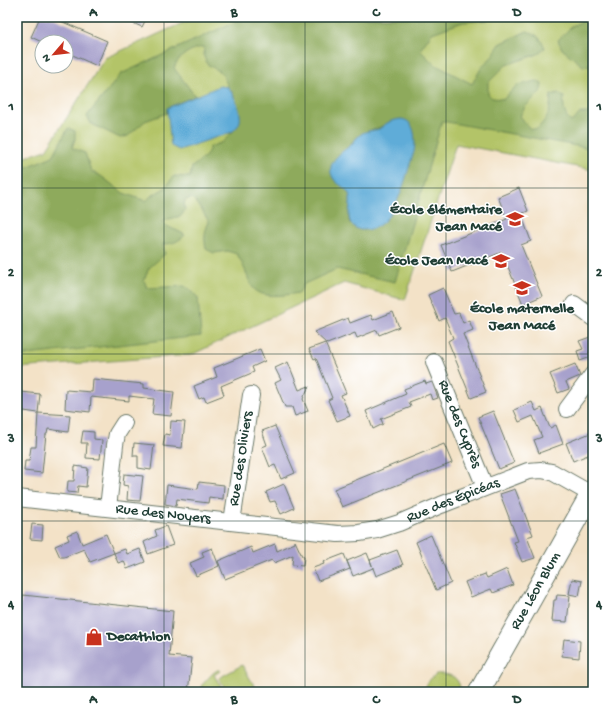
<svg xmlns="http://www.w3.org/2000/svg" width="610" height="709" font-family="'Gochi Hand',sans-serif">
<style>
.green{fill:#b3c467;stroke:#69804e}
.forest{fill:#8eaa5c;stroke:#567448;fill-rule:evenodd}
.water{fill:#5eacd8;stroke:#3e7486}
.building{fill:#a7a1cc}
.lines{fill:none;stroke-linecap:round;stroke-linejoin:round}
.minor-casing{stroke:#697767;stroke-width:18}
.major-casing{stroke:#697767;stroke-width:22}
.minor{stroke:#fff;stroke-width:16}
.major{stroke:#fff;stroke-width:20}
.grid{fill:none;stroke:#1f3d34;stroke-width:1;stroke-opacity:0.55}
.labels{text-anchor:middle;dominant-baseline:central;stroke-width:3;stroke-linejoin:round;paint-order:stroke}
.poi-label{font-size:15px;font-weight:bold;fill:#1f3d34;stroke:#fff;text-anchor:end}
.street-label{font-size:15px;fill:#1f3d34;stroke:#fff}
.neatline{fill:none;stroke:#1f3d34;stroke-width:1.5}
.grid-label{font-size:13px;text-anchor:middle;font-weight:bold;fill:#1f3d34}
</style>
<rect width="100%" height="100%" fill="#fff"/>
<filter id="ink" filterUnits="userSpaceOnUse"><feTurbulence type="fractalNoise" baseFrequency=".025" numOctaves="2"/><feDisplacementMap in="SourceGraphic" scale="8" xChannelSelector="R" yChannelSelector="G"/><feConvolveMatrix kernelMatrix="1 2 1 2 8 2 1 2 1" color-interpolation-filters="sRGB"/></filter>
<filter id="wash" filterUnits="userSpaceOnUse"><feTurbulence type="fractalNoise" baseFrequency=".012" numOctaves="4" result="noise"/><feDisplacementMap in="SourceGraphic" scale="16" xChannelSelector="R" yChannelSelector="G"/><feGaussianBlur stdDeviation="0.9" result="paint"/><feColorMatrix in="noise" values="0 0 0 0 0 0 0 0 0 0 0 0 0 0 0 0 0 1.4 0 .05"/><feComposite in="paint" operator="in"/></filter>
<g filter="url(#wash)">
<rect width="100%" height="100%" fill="#f3e2c7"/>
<!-- green -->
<path class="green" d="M196,17H593V170L456,144L405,300L344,283L191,355L17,368V160L46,150L105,58Z
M242,665L258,692H227L219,678Z
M219,669L220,671L214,675L224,692H203L201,686L213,673Z
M436,674C449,673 461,677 460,692H425C426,683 429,680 436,674Z"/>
<!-- forest -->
<path class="forest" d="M245,17H492L489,20L463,22L432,33L420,50L434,64L472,84L483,65L490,59L500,44L527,31C537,34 541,38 545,48L538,54L506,65L488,83V94L492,98L504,99L517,85L537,81L542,84L541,91L525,107L520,116L530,129H537C549,117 550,111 551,95L558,93L564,97C563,107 564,115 571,122L576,118L580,113H593V149L442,121L395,282L337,269L304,284L299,293C284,295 258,301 250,283C246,273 243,263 237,254L227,251L214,253L206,249C204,238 204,232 209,222L198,204L192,198L185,200L184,205L185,210L181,216L169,219L162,222C167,228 178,230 185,235C178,242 172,244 163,244L165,254L149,268L144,280L147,288L184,286L191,290L198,298L201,336L17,356V171L53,156L68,128L75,131V139L72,148L85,153L91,171L101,176L123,193L146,201L151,196L165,188L174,176L190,177L192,167L206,156L210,147L223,142L237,127L233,92L228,87L222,73L207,64L204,57V47C192,48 178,56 174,68L195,96L167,108V113L145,121L128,136L120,138L90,123L87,116L121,74ZM385,124L357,229L350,223L349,220C349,212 352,201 349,193C344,182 331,185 331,168C340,158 351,140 362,134C370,129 378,130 385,124Z
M510,17H534V20C525,21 517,23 510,17Z
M586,17H593V67L583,66L562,49L558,40L572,26L586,19Z"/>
<!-- water -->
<path class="water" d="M220,86L228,87C234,94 242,113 240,121C239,126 235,129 232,132L179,150L171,146L167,108Z
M400,119C416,119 416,141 414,152C405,176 396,232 362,230C359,230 357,229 354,227C345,219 351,209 350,199C350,187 336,186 332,176C326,162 342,152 351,145C354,141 357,137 361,134C367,130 373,131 379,129C382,127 385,124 389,122C392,120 396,120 400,119Z"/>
<g id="blocks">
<!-- building -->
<path class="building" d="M40,17H51L107,41L97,66L66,52V42H42L31,37Z
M119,17H147L142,27Z
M519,188L528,211L521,214L531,241L521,245L542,296L523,304L502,252L452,272L441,245L507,219L498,197Z
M443,288L454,314L459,313L463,323L469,320L473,330L463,334L486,392L471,398L448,341L453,338L445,318L439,321L428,295Z
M393,312L399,327L379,335L377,330L357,338L355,333L327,344L314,332L348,318L350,323L371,315L373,320Z
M593,336V351L589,352L591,357L580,361L577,351L583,349L579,341Z
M325,343L346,393L341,395L350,416L337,421L328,400L332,398L316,358L314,359L309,349Z
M260,349L265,361L252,367L254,372L221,386L224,395L206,402L204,397L199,399L194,386L217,377L214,368Z
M288,362L299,390L309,386L303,399L308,411L295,416L292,407H285L275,383L281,380L275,368Z
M575,364L580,376L566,382L569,389L558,393L550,374Z
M93,379L144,384V388L174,392L171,416L152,414L154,399L129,396V401L91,397L90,412L65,409L66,390L92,392Z
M425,381L426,384L432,382L438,398L432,400L430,394L409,402L411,407L381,419L383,424L373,429L366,411L406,394L404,389Z
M21,392L40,394L38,413L17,410V400L20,401Z
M532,402L536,411L542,408L550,428L556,425L563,444L539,453L534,440L542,437L533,416L519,422L514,410Z
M493,411L514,463L499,469L478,417Z
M38,413L70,415L68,432L48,429L47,434H46L42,473L24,471L25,461H29L31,447H36Z
M171,421L185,422L182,448L163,446L165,434L170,435Z
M275,426L295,473L281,479L275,465L270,467L262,447L267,445L262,431Z
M83,431L94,432V439L102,440L100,459L86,458L87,443H81Z
M593,432V453L573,461L566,443Z
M134,443L154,445L151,470L138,468V456H133Z
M444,444L452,463L342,507L334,489Z
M75,466L88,468L86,487L78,486L77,493L67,492L68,481H74Z
M124,474L143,476L140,501L127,500L128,486L123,485Z
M199,482L224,485L223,499L209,497L208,503L177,499L176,506L165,504L167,485L198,489Z
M284,484L294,508L281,514L275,501L270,502L266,492Z
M515,489L533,535L527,537L535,558L522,562L514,542L518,541L500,494Z
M32,524L43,525L42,540L30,539Z
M166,526L173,545L148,554L144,542L157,536L155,530Z
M77,531L82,544L106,534L114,553L90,562L84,549L64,557H60L55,546L69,540L67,535Z
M431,535L451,583L436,590L416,542Z
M295,541L302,556L304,557L303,566L292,565L293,555L274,563L272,560L225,579L218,561L251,547L253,553L275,544L277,551L295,543Z
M212,548L219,566L196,576L190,563L204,557L202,552Z
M125,549L127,554L140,549L145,562L127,569L124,561L118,563L114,553Z
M397,550L403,565L376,576L370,560Z
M367,553L373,568L353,576L347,561Z
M344,554L350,569L318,581L313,568L324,564L323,562Z
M507,569L513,585L493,593L491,589L471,597L465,582L485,574L487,578Z
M572,579L582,581L579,596L569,594Z
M23,595L173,611L169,656L192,658L188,692H17V618Z
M557,595L570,596L567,622L552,621L554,600H556Z
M564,639L580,641L579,658L562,656Z"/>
</g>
</g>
<g filter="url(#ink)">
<use href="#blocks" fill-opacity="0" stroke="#697767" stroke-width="1"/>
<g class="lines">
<!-- minor casing -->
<g class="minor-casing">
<g id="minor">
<path d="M574,304L593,318"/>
<path id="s1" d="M434,362L485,487"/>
<path d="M567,409L593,374"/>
<path id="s2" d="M17,498L338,534L359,533L377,530L399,523L441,505L528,471L541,470L552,472L591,494"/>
<path d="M108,508L115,445L117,434L124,423"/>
<path id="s3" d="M232,522L251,395"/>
</g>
</g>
<!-- major casing -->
<g class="major-casing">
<g id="major">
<path id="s4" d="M479,692L593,490"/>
</g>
</g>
<!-- minor -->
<use href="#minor" class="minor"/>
<!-- major -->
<use href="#major" class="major"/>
</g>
</g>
<!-- grid -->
<path class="grid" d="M164,17V692M305,17V692M446,17V692M17,188H593M17,354H593M17,521H593"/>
<!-- icons -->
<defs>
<g id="school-bare" transform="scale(1.38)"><path d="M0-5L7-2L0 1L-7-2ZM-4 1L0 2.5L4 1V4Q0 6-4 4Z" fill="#c8321e" stroke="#fff" stroke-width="2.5" paint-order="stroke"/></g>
<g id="shop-bare" transform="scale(1.38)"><path d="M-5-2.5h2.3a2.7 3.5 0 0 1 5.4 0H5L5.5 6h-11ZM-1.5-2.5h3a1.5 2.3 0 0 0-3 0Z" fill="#c8321e" stroke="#fff" stroke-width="2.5" paint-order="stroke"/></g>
</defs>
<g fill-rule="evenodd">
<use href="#school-bare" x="515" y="219"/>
<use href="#school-bare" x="501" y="261"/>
<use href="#school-bare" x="522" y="288"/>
<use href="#shop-bare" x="94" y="637"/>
</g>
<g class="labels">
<!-- poi labels -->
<g class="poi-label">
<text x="502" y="210">École élémentaire<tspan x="502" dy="17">Jean Macé</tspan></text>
<text x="488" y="261">École Jean Macé</text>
<text x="522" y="309" text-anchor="middle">École maternelle<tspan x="522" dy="17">Jean Macé</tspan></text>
<text x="107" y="637" text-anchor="start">Decathlon</text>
</g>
<!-- street labels -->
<g class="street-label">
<text stroke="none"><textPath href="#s1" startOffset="67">Rue des Cyprès</textPath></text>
<text stroke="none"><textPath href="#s3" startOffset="64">Rue des Oliviers</textPath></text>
<text stroke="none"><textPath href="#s2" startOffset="444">Rue des Épicéas</textPath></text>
<text stroke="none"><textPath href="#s2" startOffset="147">Rue des Noyers</textPath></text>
<text stroke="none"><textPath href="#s4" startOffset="116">Rue Léon Blum</textPath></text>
</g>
</g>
<!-- margin -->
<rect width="610" height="709" fill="none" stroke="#fff" stroke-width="44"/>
<!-- north arrow -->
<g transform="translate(54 54) rotate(242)"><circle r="19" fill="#ffffff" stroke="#a5b1ae"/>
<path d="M0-3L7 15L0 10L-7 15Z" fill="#c8321e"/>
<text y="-6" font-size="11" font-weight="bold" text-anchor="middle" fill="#1f3d34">N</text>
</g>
<rect x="22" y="22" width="566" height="665" class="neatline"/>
<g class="grid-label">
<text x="93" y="16">A</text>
<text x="234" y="16">B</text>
<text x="376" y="16">C</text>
<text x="517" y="16">D</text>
<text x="11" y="110">1</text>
<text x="599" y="110">1</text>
<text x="11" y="276">2</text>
<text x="599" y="276">2</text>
<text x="11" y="442">3</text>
<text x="599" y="442">3</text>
<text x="11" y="608">4</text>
<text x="599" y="608">4</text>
<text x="93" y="703">A</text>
<text x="234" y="703">B</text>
<text x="376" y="703">C</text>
<text x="517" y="703">D</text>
</g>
</svg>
